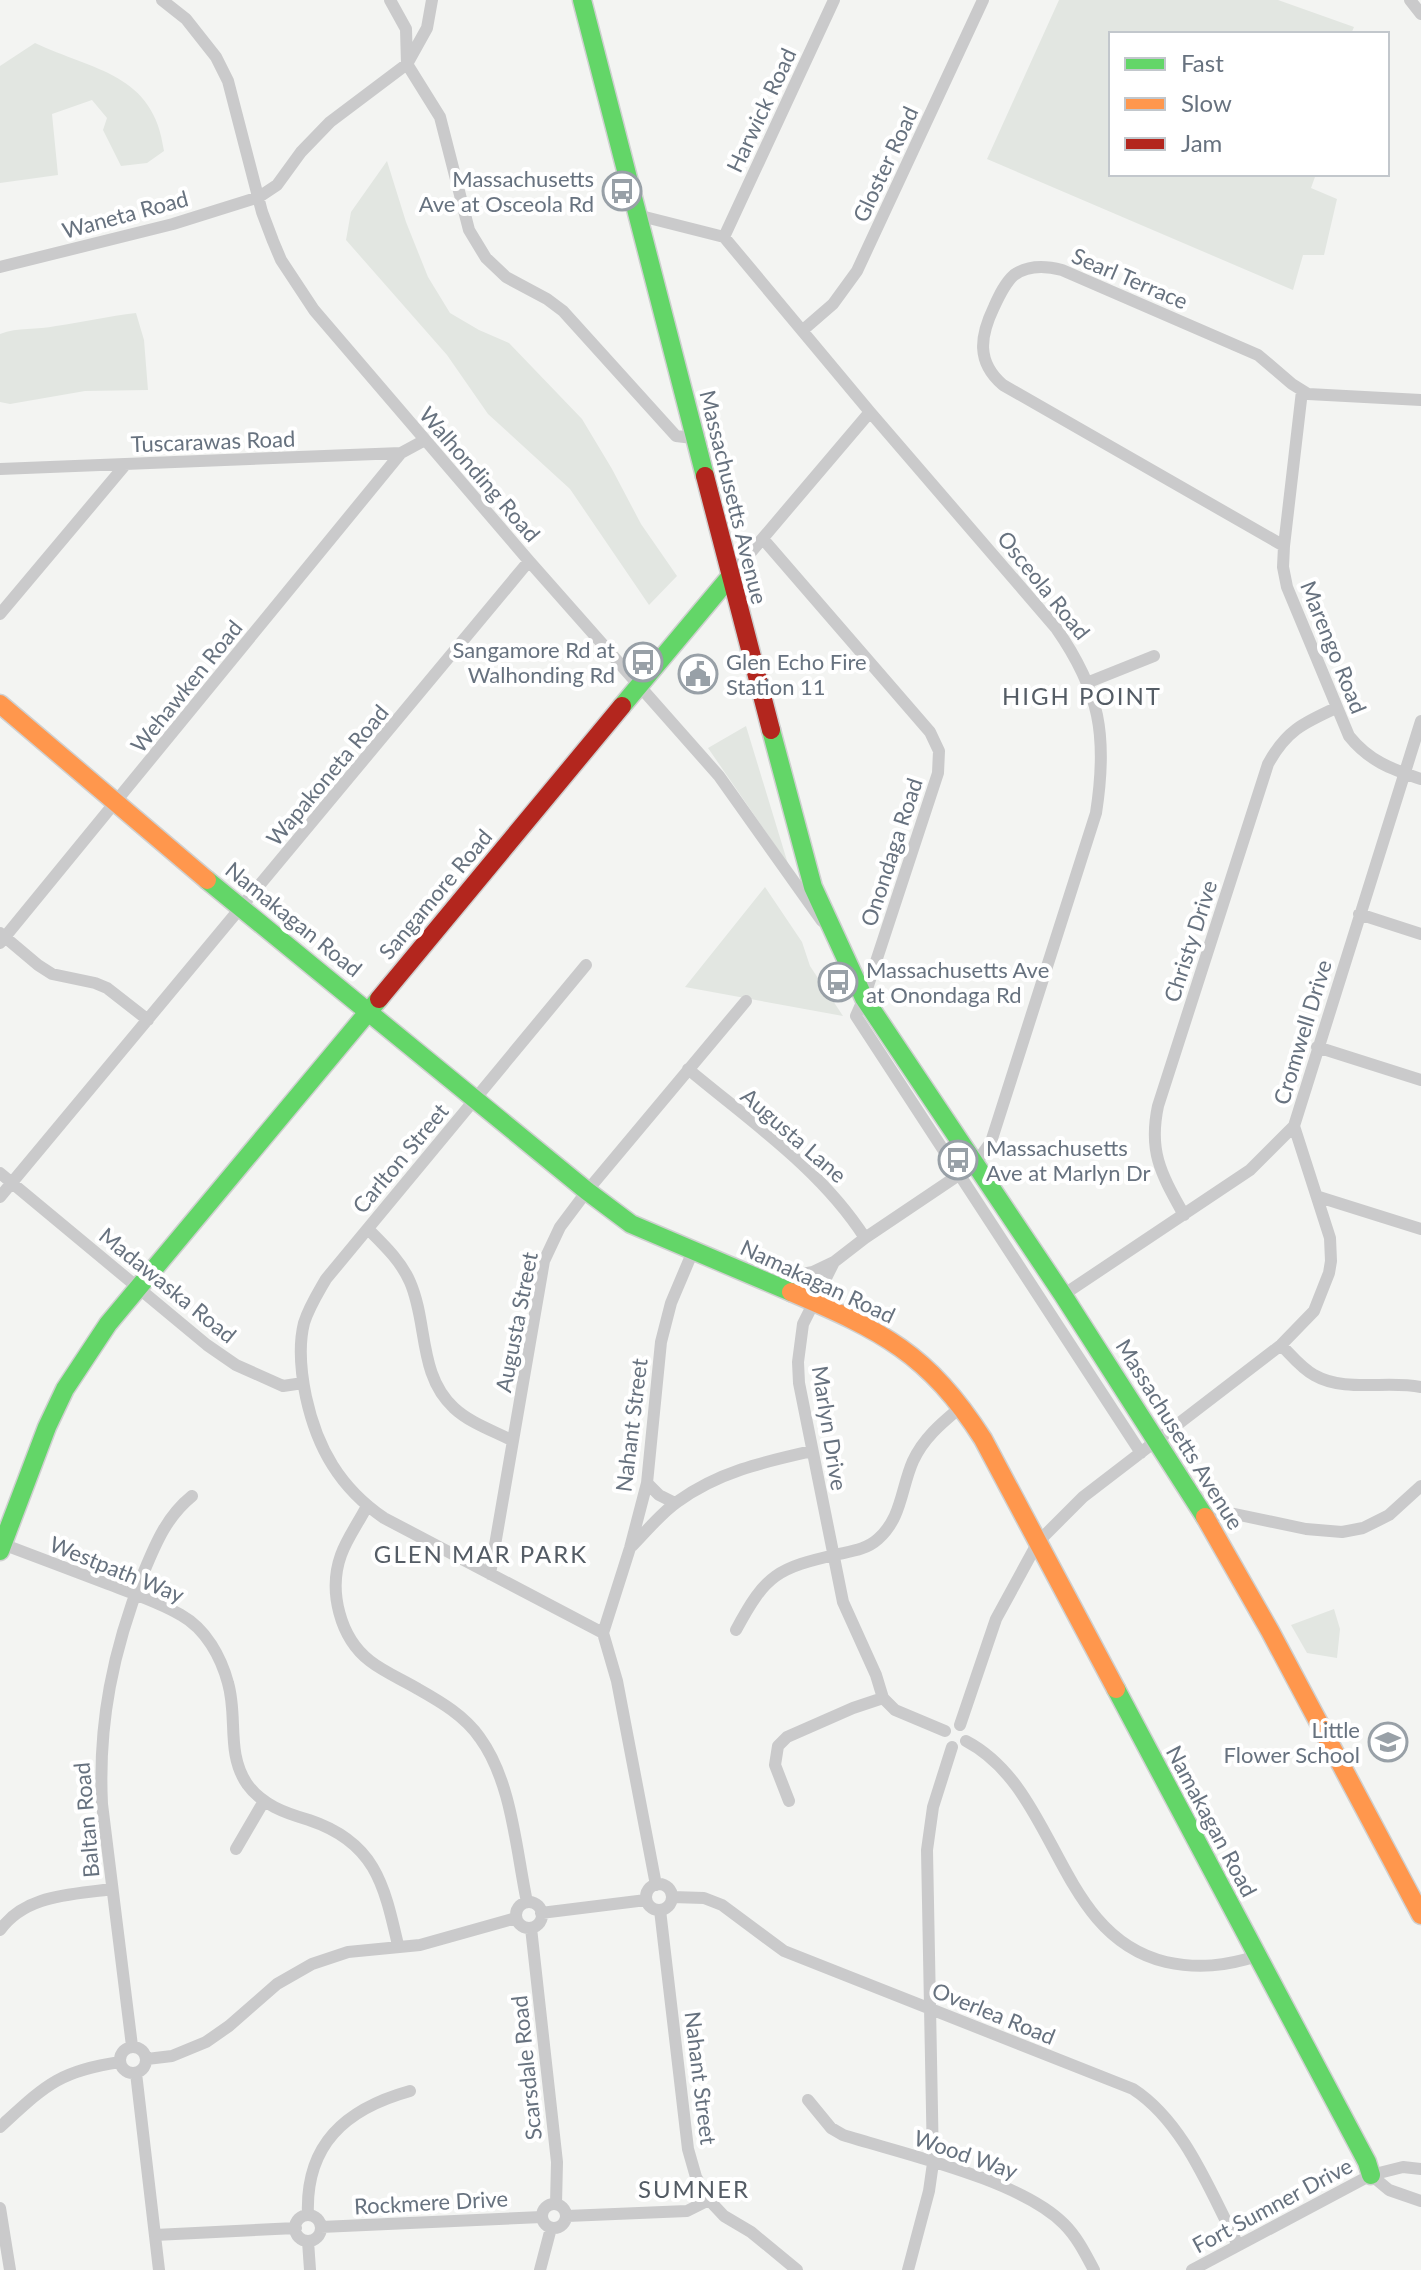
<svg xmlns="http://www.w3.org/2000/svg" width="1421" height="2270" font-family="Lato,sans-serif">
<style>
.green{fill:#e2e6e1}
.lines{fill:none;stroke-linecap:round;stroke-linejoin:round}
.fast-casing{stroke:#cfd0d0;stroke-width:21}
.slow-casing{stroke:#cfd0d0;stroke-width:21}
.jam-casing{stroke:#cfd0d0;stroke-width:21}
.street{stroke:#cacacb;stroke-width:12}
.fast{stroke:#63d668;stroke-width:18}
.slow{stroke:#ff974d;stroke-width:18}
.jam{stroke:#b3261e;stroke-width:18}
.labels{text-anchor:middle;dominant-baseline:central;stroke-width:8;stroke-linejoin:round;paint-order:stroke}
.street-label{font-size:22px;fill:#67727f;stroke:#fff}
.poi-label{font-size:22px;fill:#67727f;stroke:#fff;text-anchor:end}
.neighbourhood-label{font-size:24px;letter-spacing:2px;fill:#545c65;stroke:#fff}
</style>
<rect width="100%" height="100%" fill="#f3f4f2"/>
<!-- green -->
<path class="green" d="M1059,0H1278L1354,27L1351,34H1111V174H1316L1311,188L1337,199L1324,255H1303L1293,290L987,159Z
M35,43C94,71 154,73 164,151L147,163L121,166L103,130L107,118L92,100L52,114L58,175L0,183V66Z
M387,161L406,222L428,277L450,313L479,330L509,343L582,419L612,469L641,524L677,576L649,605L570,489L488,414L447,355L346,240L351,212Z
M136,313L144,340L148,390L85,391L10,404L0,402V334C18,327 37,330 56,326C83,322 109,316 136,313Z
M746,726L788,864L708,748Z
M765,887L802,942L810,966L843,1016L685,987Z
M1334,1609L1340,1629L1337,1658L1307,1653L1291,1625Z"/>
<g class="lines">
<!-- fast casing -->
<g class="fast-casing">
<path id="fast" d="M582,0L705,476
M622,706L729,578
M771,730L813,887L864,998L1063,1295L1205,1517
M207,880L587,1191L631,1224L791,1292
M0,1551L47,1427L65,1389L108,1324L379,999
M1116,1689L1367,2162L1371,2175"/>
</g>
<!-- slow casing -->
<g class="slow-casing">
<path id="slow" d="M0,704L207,880
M791,1292C882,1331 928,1353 983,1439L1116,1689
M1205,1517L1270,1631L1421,1915"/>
</g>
<!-- jam casing -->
<g class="jam-casing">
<path id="jam" d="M705,476L771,730
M379,999L622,706"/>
</g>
<!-- street -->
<path class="street" d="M162,0L186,19L216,57L228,81L262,212L273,241L281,260L314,310L529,561L719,776L822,921
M390,0L406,29L407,64L440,117L469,230L486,258L506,277L547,299L563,311L676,436L693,438
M1410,0L1421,14
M637,215L724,237L870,412L1056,628C1100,691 1108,736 1096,813L991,1142L975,1164L865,1238L834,1262L803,1324L798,1362L799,1383L843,1602L876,1675L883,1698L895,1710L945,1731
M724,237L834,0
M0,267L173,224L259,197L277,185L301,152L330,122L407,64L427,28L432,0
M803,330L833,304L857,271L983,0
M1302,391L1284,546L1283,567L1287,587L1349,736C1369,761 1391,769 1421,779
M0,469L401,453L425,440
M763,539L930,732L939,751L938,773L864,998L856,1016L1141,1453
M1284,546L1003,385C976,362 980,336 994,307C999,296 1005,283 1014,275C1028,265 1047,266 1062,270L1258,355L1292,384L1308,394L1421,400
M729,578L870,412
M0,614L126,464
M1089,682L1154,656
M1359,914L1421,934
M0,933L38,965L52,974L95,983L107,988L148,1020
M0,943L401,453
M586,965L326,1279C318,1293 309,1307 304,1323C298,1347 301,1373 306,1397C317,1448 340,1488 384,1518L603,1633
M1317,1047L1421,1080
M688,1069C750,1121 821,1169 865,1238
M0,1173L207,1345L236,1365L283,1386L303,1383
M0,1197L529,561
M1319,1197L1421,1229
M1184,1215C1162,1175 1148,1153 1158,1106L1268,764C1286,731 1303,723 1336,708
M368,1229C384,1245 401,1261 410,1282C428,1323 418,1375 454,1408C470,1423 494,1431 513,1441
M769,1280L813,1272L834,1262
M1063,1295L1250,1170L1294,1126L1421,721
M1281,1345C1292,1356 1301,1368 1314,1375C1345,1393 1387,1380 1421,1387
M647,1483L659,1495L675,1503
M367,1506C359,1522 347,1538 341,1555C328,1591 340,1638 370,1661C384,1672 403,1680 418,1689C441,1702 465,1716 480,1738C512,1782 516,1850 527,1902
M1205,1517L1230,1513L1306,1529L1342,1532L1363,1528L1389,1515L1421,1486
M0,1543C36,1557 72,1570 108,1584C132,1593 159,1602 181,1615C206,1629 221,1657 228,1683C238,1717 226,1753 247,1784C262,1805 285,1813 309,1820C375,1842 384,1884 398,1945
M632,1546C646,1532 660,1514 677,1502C718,1472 763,1462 812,1451
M490,1574L544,1261L560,1227L587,1191L746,1001
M736,1630C766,1574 777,1568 839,1554C853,1551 867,1549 878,1539C902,1518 901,1488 913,1461C924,1437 943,1422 962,1406
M960,1725L996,1619L1038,1542L1083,1497L1281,1345L1314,1311L1329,1273L1331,1261L1330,1238L1294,1126
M966,1741C1059,1790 1056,1936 1166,1962C1198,1969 1226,1966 1257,1956
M789,1801L775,1765L778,1746L787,1737L853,1708L883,1698
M236,1849L264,1801
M646 1897a13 13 0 1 1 26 0a13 13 0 1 1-26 0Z
M656,1885L617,1681L603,1633L630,1548L647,1483L661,1342L671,1303L693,1251
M672,1897L704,1898L722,1905L784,1951L1133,2089C1185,2123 1210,2192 1238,2245
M516 1915a13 13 0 1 1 26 0a13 13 0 1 1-26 0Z
M660,1910L688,2149L696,2177L709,2200
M541,1913L646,1900
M531,1928L557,2162L556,2204
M0,1930C26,1894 72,1895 112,1889
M132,2046L102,1804C98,1723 113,1650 143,1574C155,1545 166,1517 192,1496
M120 2060a13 13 0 1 1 26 0a13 13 0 1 1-26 0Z
M147,2059L172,2056L206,2042L229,2026L277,1984L312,1964L348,1952L420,1945L516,1918
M136,2073L159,2270
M808,2100L831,2128L843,2135C904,2154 1021,2180 1064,2224C1077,2237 1085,2253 1094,2270
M0,2127C45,2086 58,2071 120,2062
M1371,2175L1389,2190L1421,2201
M542 2216a12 12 0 1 1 24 0a12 12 0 1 1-24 0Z
M0,2208L10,2270
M308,2215C305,2145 345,2109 410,2091
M295 2228a13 13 0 1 1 26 0a13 13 0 1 1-26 0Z
M567,2216L687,2211L709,2200L724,2216L751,2232L797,2270
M321,2227L542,2217
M155,2235L296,2228
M308,2241L310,2270
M540,2270L551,2228
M908,2270L929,2191L933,2163L927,1850L933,1807L952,1747
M1192,2270L1371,2175L1403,2167L1421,2169"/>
<!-- fast -->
<use href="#fast" class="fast"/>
<!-- slow -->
<use href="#slow" class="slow"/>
<!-- jam -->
<use href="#jam" class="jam"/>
</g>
<!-- icons -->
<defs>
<g id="bus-ring" transform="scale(2)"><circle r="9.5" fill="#fff" stroke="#98a0a7" stroke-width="1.5"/><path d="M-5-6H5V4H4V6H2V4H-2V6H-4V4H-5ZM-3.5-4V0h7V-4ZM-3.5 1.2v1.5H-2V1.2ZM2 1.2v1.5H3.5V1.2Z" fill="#98a0a7"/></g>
<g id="civic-ring" transform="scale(2)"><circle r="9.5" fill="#fff" stroke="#98a0a7" stroke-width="1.5"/><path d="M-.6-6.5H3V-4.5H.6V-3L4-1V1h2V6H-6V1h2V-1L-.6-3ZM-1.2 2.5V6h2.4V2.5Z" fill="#98a0a7"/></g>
<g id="school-ring" transform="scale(2)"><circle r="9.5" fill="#fff" stroke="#98a0a7" stroke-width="1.5"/><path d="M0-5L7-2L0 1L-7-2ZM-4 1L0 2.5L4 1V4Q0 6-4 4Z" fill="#98a0a7"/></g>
</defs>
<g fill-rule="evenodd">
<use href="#bus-ring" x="622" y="191"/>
<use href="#bus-ring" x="643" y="662"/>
<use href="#civic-ring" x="698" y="674"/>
<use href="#bus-ring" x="838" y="982"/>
<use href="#bus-ring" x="958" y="1160"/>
<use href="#school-ring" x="1388" y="1742"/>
</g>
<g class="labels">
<!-- street labels -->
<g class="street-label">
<text transform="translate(761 110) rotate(-65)">Harwick Road</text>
<text transform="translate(885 164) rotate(-65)">Gloster Road</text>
<text transform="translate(125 214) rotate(-15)">Waneta Road</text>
<text transform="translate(1130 278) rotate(23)">Searl Terrace</text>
<text transform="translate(213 441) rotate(-2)">Tuscarawas Road</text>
<text transform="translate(480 474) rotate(49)">Walhonding Road</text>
<text transform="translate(734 497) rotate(76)">Massachusetts Avenue</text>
<text transform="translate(1044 585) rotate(51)">Osceola Road</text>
<text transform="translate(1334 647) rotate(68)">Marengo Road</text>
<text transform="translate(186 686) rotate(-51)">Wehawken Road</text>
<text transform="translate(327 775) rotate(-50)">Wapakoneta Road</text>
<text transform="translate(891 852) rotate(-72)">Onondaga Road</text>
<text transform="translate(435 894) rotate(-50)">Sangamore Road</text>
<text transform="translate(294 919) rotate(39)">Namakagan Road</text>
<text transform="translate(1190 941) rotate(-72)">Christy Drive</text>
<text transform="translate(1302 1032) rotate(-73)">Cromwell Drive</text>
<text transform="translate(794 1135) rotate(41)">Augusta Lane</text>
<text transform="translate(400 1158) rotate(-50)">Carlton Street</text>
<text transform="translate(818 1281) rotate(25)">Namakagan Road</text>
<text transform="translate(168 1285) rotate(39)">Madawaska Road</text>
<text transform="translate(516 1322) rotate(-79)">Augusta Street</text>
<text transform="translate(631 1425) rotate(-83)">Nahant Street</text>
<text transform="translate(830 1428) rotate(81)">Marlyn Drive</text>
<text transform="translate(1180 1434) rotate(58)">Massachusetts Avenue</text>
<text transform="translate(117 1569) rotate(22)">Westpath Way</text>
<text transform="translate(86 1820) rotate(-95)">Baltan Road</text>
<text transform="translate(1212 1821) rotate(62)">Namakagan Road</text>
<text transform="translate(994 2013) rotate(22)">Overlea Road</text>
<text transform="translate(526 2068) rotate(-96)">Scarsdale Road</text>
<text transform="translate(701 2078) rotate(83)">Nahant Street</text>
<text transform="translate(966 2154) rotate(19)">Wood Way</text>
<text transform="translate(431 2202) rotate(-3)">Rockmere Drive</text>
<text transform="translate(1272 2205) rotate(-28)">Fort Sumner Drive</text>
</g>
<!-- poi labels -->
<g class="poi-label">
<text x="594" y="178">Massachusetts<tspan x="594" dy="25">Ave at Osceola Rd</tspan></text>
<text x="615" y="649">Sangamore Rd at<tspan x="615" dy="25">Walhonding Rd</tspan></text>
<text x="726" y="661" text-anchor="start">Glen Echo Fire<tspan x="726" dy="25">Station 11</tspan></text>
<text x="866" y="969" text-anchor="start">Massachusetts Ave<tspan x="866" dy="25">at Onondaga Rd</tspan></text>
<text x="986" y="1147" text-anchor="start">Massachusetts<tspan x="986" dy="25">Ave at Marlyn Dr</tspan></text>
<text x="1360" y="1729">Little<tspan x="1360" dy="25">Flower School</tspan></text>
</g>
<!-- neighbourhood labels -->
<g class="neighbourhood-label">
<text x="1082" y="695">HIGH POINT</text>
<text x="481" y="1553">GLEN MAR PARK</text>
<text x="694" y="2188">SUMNER</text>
</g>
</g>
<!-- legend -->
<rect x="1109" y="32" width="280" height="144" fill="#ffffff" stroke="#c2c7cc" stroke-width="2"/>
<rect x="1125" y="58" width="40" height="12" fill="#63d668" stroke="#c2c7cc" stroke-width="2"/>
<text x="1181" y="72" font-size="24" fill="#67727f">Fast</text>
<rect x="1125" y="98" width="40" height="12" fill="#ff974d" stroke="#c2c7cc" stroke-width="2"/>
<text x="1181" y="112" font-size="24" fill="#67727f">Slow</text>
<rect x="1125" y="138" width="40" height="12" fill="#b3261e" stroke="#c2c7cc" stroke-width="2"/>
<text x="1181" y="152" font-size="24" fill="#67727f">Jam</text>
</svg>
